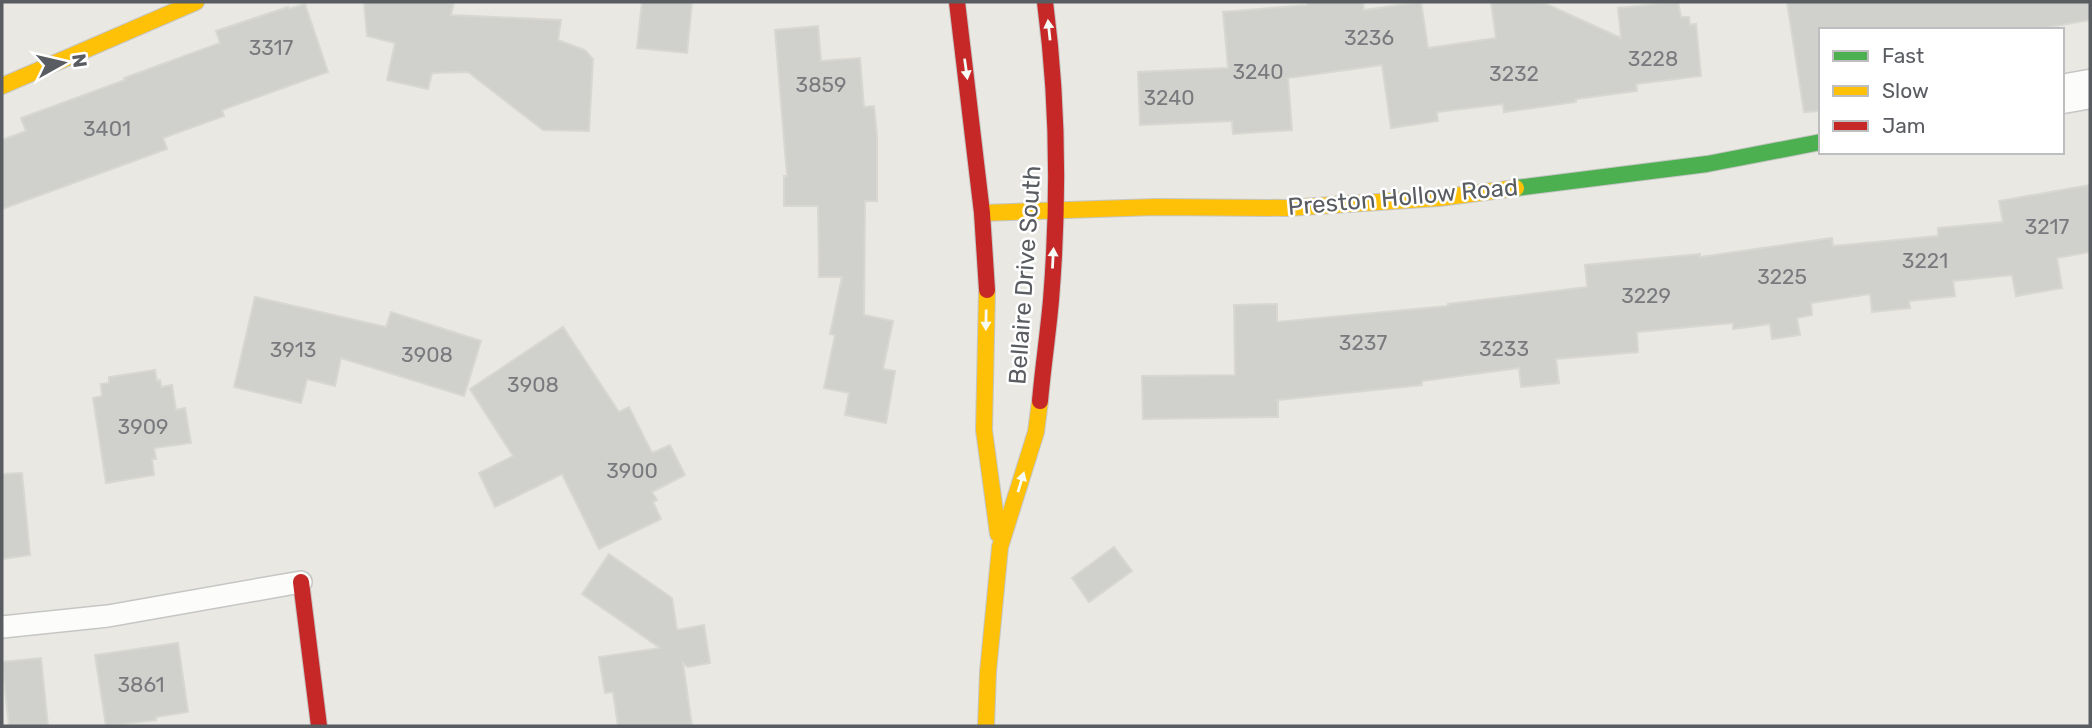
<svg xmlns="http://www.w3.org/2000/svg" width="2092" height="728" font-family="Rubik,sans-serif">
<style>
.building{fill:#d0d0cd;stroke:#d8d7d2;stroke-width:2}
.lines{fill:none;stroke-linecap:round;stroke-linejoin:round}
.lane-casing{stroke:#c6c6c5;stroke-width:24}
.street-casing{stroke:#c6c6c5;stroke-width:41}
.fast-casing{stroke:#c5c5c3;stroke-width:18}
.slow-casing{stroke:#c5c5c3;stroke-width:18}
.jam-casing{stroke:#c5c5c3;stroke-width:18}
.lane{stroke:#fcfcfb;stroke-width:21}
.street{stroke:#fcfcfb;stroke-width:38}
.fast{stroke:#4caf50;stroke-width:16}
.slow{stroke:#ffc107;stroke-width:16}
.jam{stroke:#c62828;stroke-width:16}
.oneway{fill:#f6fbf6}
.labels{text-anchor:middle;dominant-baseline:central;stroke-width:5;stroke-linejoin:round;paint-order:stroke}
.number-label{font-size:21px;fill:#787a7d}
.street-label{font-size:24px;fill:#595c61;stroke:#fff}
</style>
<rect width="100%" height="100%" fill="#e9e8e3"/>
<!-- building -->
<path class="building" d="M364,2H454L451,15L561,20L558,40L585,50L593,59L589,131L543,130L468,72L432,73L428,89L387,80L395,43L367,36Z
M642,2H692L687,53L637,48Z
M1307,2H1363L1364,10L1421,2L1428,48L1496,38L1491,2H1542L1621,38L1618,8L1678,2L1681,17H1689L1690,25L1696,24L1701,76L1636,84L1637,91L1576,99V102L1504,112L1503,104L1437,112L1438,121L1391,128L1382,65L1288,78L1292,130L1233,134L1232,121L1140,125L1138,72L1228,68L1223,12L1307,5Z
M1787,2H2090V20L2033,30H1821V111L1804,112Z
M305,4L328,72L222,110L224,116L163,138L167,149L2,209V140L26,131L21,118L125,80L124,78L220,43L216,31L288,7L289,9Z
M818,26L821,61L860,58L864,107L874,106L877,137V201H865L864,315L893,321L883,369L895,371L886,423L845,415L849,393L824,388L835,335L830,334L842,277H819L818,206H784V176H787L775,30Z
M2090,185V252L2057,258L2062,288L2016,296L2012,275L1953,281L1955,296L1909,301L1910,308L1872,312L1870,294L1811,303L1812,315L1797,318L1800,335L1772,339L1770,324L1733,329V323L1637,332L1638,352L1556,359L1559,383L1521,387L1519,368L1422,381V385L1278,400V417L1143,419L1142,376L1235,375L1234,305L1277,304V322L1448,306V304L1587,287L1585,265L1700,254V257L1832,238L1833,246L1938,236V228L2003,222L1999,201Z
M255,297L386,327L391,312L481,341L464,396L341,358L335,386L307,379L301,403L234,387Z
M563,327L619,412L629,407L652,453L670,445L685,475L652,492L657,500L653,502L661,519L599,549L562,474L495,507L479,473L513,456L470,389Z
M155,370L157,381L160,380L161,387L172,385L176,410L185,408L191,443L154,448L156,459H152L154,475L106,483L93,398L102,396L101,384L109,383V377Z
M22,473L30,555L2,559V474Z
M1114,547L1132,571L1089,602L1072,578Z
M609,554L672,598L677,630L704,625L710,663L688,667L683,663L692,726H618L613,692L605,693L599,657L660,648L582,594Z
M178,643L188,712L156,717V720L106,726L95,655Z
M41,658L48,726H9L2,662Z"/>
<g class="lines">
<!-- lane casing -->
<g class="lane-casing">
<path id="lane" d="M2,627L108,616L301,582"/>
</g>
<!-- street casing -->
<g class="street-casing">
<path id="street" d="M2062,94L2090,89"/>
</g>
<!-- fast casing -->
<g class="fast-casing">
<path id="fast" d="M1516,188L1707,164L1821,142"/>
</g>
<!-- slow casing -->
<g class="slow-casing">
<path id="slow" d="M2,86L196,2
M982,213L1156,207L1287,208L1439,198L1516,188
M987,290L984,430L998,534
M986,726L988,672L1000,547L1036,432L1040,401"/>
</g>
<!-- jam casing -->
<g class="jam-casing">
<path id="jam" d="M957,2L982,213L987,290
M1040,401C1043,367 1048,334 1051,300C1059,201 1058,100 1045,2
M301,582L319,726"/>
</g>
<!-- lane -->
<use href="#lane" class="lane"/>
<!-- street -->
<use href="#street" class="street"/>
<!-- fast -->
<use href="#fast" class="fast"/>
<!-- slow -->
<use href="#slow" class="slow"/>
<!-- jam -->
<use href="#jam" class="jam"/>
</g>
<!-- one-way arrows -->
<defs><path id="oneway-solid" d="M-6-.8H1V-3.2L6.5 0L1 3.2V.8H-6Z" transform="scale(1.75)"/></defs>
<g class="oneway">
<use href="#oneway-solid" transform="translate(1049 30) rotate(-96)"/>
<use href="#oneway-solid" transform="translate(966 69) rotate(82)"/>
<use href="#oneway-solid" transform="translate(1053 258) rotate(-87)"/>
<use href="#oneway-solid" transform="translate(986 320) rotate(91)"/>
<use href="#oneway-solid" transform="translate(1021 482) rotate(-73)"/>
</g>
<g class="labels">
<!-- number labels -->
<g class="number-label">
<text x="1369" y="37">3236</text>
<text x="271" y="47">3317</text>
<text x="1653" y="58">3228</text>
<text x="1258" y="71">3240</text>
<text x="1514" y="73">3232</text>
<text x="821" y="84">3859</text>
<text x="1169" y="97">3240</text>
<text x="107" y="128">3401</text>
<text x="2047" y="226">3217</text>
<text x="1925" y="260">3221</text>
<text x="1782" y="276">3225</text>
<text x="1646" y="295">3229</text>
<text x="1363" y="342">3237</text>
<text x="1504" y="348">3233</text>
<text x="293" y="349">3913</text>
<text x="427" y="354">3908</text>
<text x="533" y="384">3908</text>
<text x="143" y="426">3909</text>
<text x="632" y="470">3900</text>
<text x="141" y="684">3861</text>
</g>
<!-- street labels -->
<g class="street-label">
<text transform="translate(1403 197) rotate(-5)">Preston Hollow Road</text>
<text transform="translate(1025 275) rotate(-86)">Bellaire Drive South</text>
</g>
</g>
<!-- border -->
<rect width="2092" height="728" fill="none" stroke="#595c61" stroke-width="7"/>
<!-- legend -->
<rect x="1819" y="28" width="245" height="126" fill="#ffffff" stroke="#bdbec0" stroke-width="2"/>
<rect x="1833" y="51" width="35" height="10" fill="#4caf50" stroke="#bdbec0" stroke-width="2"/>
<text x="1882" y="63" font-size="21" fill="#595c61">Fast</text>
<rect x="1833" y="86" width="35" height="10" fill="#ffc107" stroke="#bdbec0" stroke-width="2"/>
<text x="1882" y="98" font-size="21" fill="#595c61">Slow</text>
<rect x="1833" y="121" width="35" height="10" fill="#c62828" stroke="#bdbec0" stroke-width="2"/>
<text x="1882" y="133" font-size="21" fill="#595c61">Jam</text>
<!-- north arrow -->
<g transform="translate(63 63) rotate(82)" stroke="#ffffff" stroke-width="5" paint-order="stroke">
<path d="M0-5L12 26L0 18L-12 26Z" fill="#595c61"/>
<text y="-10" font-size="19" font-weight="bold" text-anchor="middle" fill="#595c61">N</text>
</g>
</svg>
